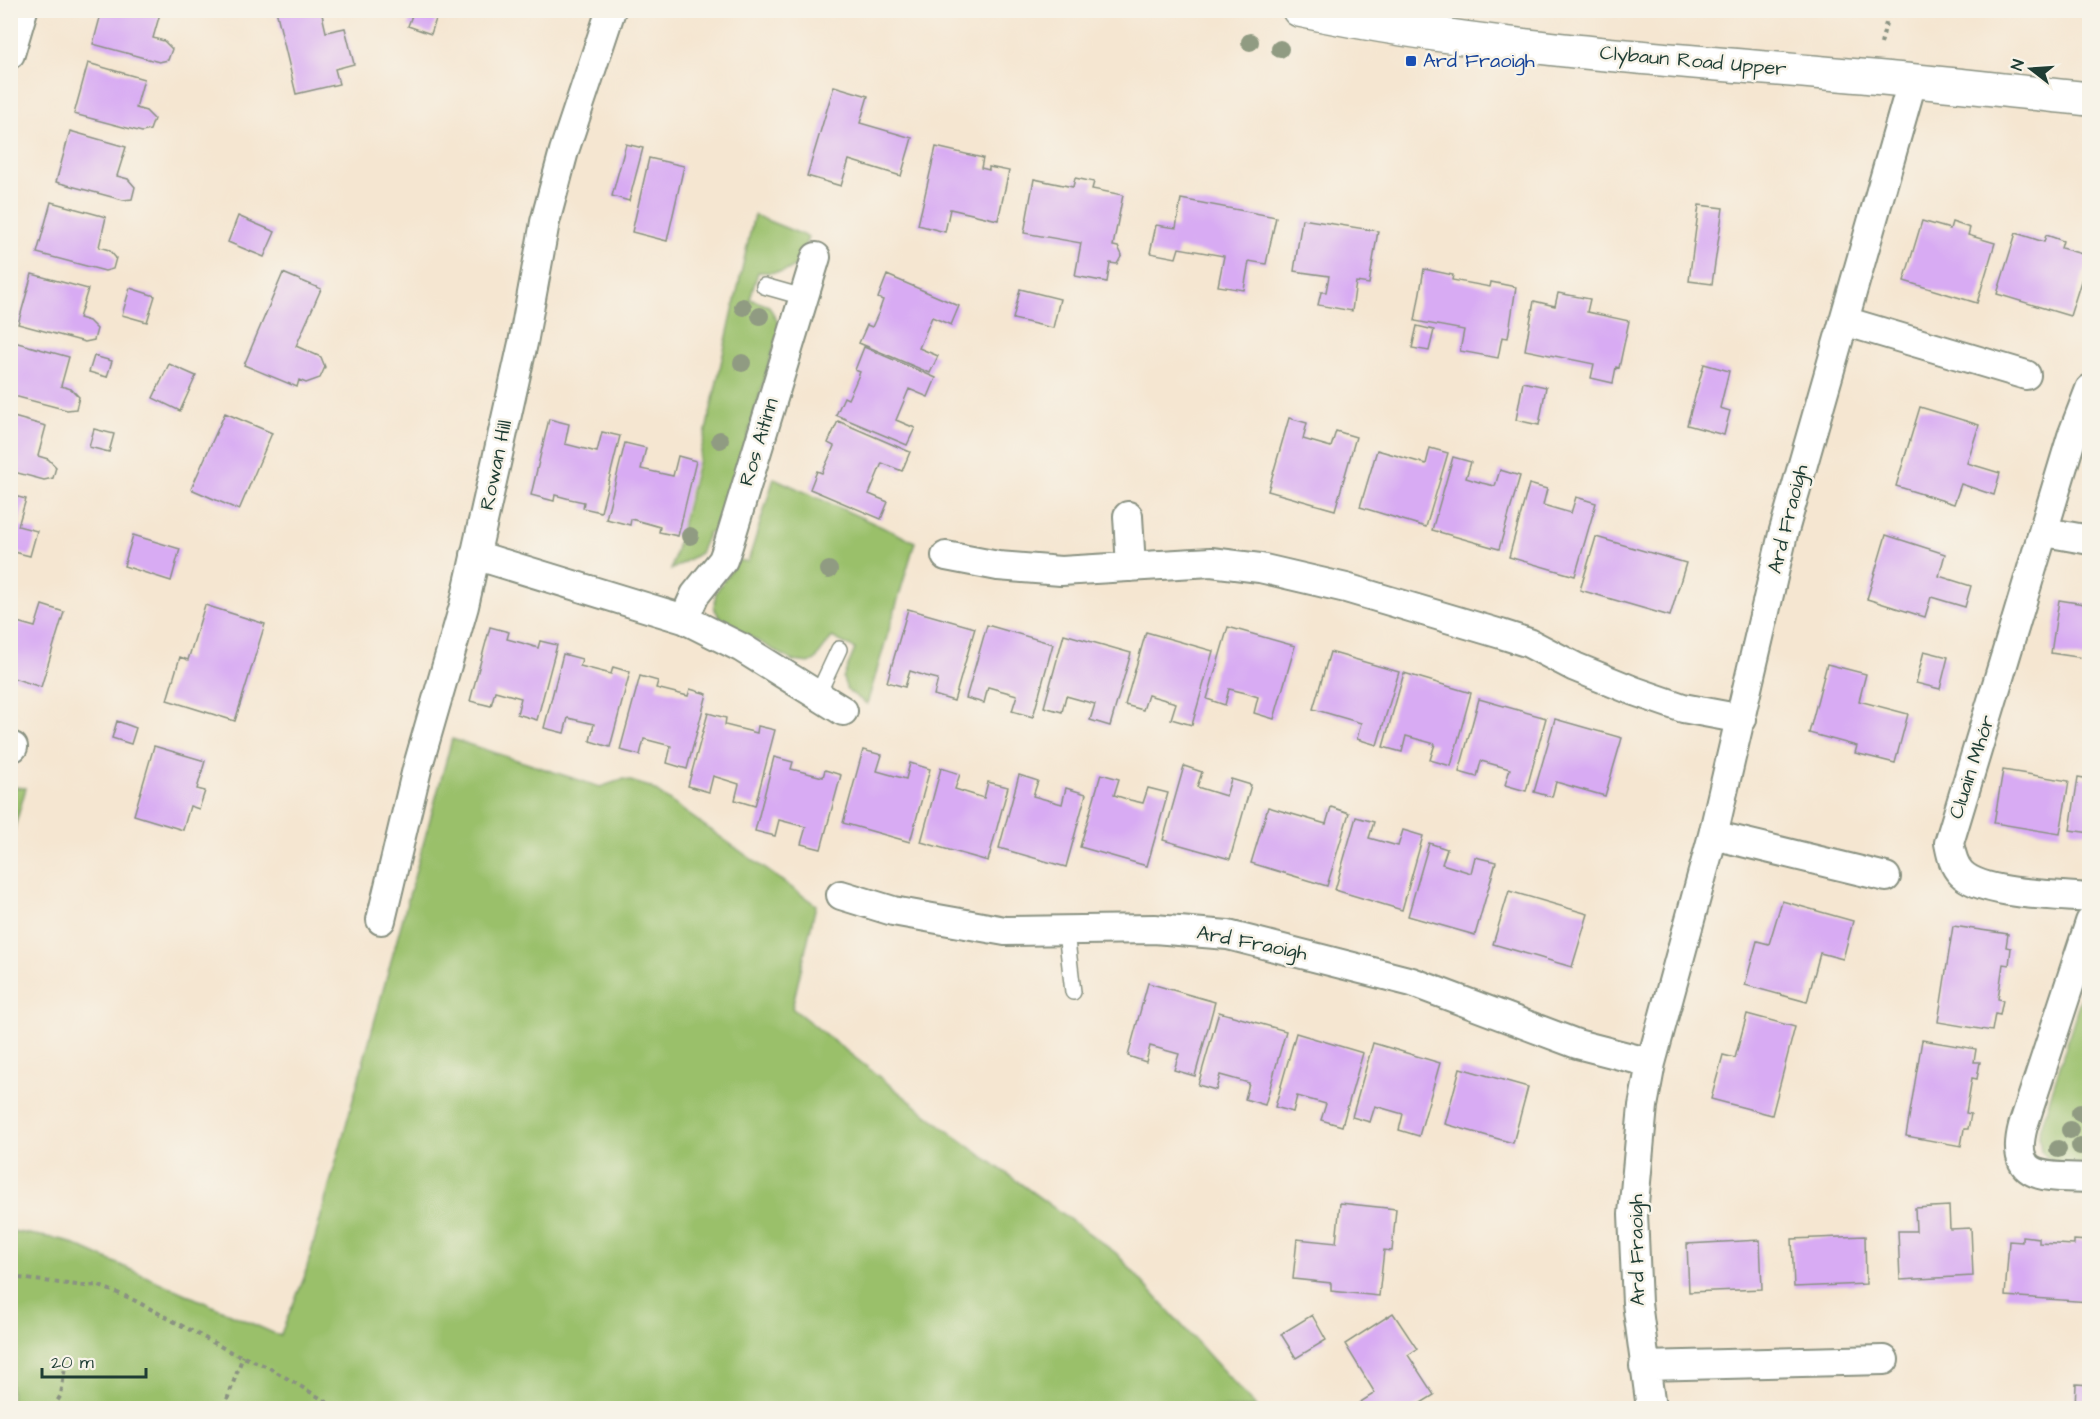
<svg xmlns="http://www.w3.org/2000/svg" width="2100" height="1419" font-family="'Architects Daughter',sans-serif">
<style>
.green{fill:#9ac06b;stroke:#5c7e50;stroke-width:1.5}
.building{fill:#d8abf3}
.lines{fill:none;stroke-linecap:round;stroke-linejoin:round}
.service-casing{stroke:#8a9282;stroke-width:18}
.minor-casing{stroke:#8a9282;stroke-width:32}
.tertiary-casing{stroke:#8a9282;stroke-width:36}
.path{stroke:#8a9282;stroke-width:4;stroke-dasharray:4.5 4.5;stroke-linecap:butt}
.service{stroke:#fff;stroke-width:15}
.minor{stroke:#fff;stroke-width:28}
.tertiary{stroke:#fff;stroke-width:33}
.tree{fill:#909b82}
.transit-dot{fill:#1a4fb4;stroke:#f7f3e8;stroke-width:2}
.labels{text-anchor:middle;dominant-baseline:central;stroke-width:5;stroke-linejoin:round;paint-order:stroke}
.transit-label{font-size:20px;fill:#164399;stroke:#f7f3e8;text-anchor:start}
.street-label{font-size:20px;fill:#1f3d34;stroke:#f7f3e8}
</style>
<rect width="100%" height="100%" fill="#f7f3e8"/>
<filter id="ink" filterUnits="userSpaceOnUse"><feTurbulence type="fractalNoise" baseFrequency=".0167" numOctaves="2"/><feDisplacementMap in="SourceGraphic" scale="12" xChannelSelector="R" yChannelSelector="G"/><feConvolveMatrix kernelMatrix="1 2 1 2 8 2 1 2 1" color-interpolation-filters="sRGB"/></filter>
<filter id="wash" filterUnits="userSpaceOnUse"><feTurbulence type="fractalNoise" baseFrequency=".008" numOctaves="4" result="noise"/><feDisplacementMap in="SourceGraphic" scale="24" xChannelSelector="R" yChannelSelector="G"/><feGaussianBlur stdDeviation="1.35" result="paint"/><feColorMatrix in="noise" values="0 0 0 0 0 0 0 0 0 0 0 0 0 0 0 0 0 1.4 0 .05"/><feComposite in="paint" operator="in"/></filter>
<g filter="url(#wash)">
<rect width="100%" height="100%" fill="#f5e6d1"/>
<!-- green -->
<path class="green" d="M754,215L808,237C798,270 792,274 758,272L750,299L769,306L780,326L719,534L709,532L700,553L671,570L706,431Z
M774,478L915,542L867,704L847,690L843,678L855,649L832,637L815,660L809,663L793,661L722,621L714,608L716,592L738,560L748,562Z
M452,739L600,787L624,779L650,787L816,905L792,1008L948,1131L1116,1253L1257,1408H11V1231L64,1240L280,1336L304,1278Z
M11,787L26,788L11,840L10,787Z
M2089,971V1165L2053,1163L2041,1151L2039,1134Z"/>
<g id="blocks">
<!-- building -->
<path class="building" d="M102,10H161L153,38L164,41L172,49L168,60L159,62L93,44Z
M276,10H321L326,32L345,28L354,64L335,69L339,84L296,94Z
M414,10H439L431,34L408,26Z
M88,63L144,79L136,108L146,111L154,119L150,130L142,132L74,114Z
M834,86L868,96L860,123L912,138L901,176L849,160L841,186L807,176Z
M70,131L126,147L117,176L128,179L135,187L132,199L123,200L56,182Z
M626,144L643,148L629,201L612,196Z
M936,147L983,158L981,168L989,170V167L1009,171L998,220L950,209L945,232L918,225Z
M649,158L684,166L667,241L632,232Z
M1075,178L1094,182L1092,189L1123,195L1113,246L1118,247L1122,255L1117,264L1110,263L1107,282L1075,276L1081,243L1024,233L1034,179L1073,187Z
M1181,199L1276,217L1266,264L1249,261L1244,290L1218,286L1224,256L1179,248L1176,258L1150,253L1156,225L1176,228Z
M51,202L106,217L99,247L109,250L116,258L113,269L105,271L37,253Z
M1699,205L1723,208L1712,284L1689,281Z
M238,216L275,232L264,257L228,242Z
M1302,219L1378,231L1369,284L1356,282L1352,311L1318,305L1321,292H1326L1329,276L1294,271Z
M1922,221L1950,229L1952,222L1970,228L1968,235L1995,243L1977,303L1904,281Z
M2016,233L2044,242L2046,235L2055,238L2063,241L2061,248L2089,256L2070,316L1997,294Z
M1424,269L1453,275L1452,280L1490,287L1491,282L1516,287L1508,338L1502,337L1498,358L1460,351L1464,330L1415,321Z
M283,273L321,289L296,346L321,357L325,367L320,378L306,383L299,380L297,387L244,365Z
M32,274L88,289L79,318L89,321L97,329L94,340L85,342L18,324Z
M887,275L959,306L951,325L932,317L919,348L938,356L930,373L859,343L867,325L872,327L878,314L883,300L878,298Z
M130,288L155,296L147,322L122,315Z
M1020,289L1060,299L1053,328L1013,319Z
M1558,293L1590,299L1587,312L1629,321L1619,368L1616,367L1613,383L1591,378L1594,364L1525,350L1534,301L1555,306Z
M1417,326L1434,330L1429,351L1412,348Z
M14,342L69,357L61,386L71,389L79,397L76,409L67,410L10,395V353Z
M864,347L936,378L928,397L909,389L896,420L915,428L907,445L836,415L844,397L848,399L854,386L860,372L855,370Z
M94,356L112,361L107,377L89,372Z
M169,364L196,376L180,411L153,398Z
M1704,364L1729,371L1720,408L1730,411L1724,435L1687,425Z
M1523,382L1546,387L1539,425L1516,420Z
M1920,407L1979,425L1967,463L2000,473L1994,495L1961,484L1954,504L1896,486Z
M225,413L272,433L239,510L191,489Z
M10,416L46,426L38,456L48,459L56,467L53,478L44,480L10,471Z
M1289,418L1307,423L1303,439L1331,447L1336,431L1356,437L1335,510L1268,491Z
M549,419L569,424L565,444L597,452L602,432L620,436L601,512L583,508L584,502L570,499L555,495L554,501L531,495Z
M838,421L910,452L902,471L882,463L869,494L888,502L881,519L810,489L817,471L822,473L828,460L834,446L828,443Z
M94,429L114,434L109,452L89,447Z
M625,443L646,448L641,469L673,476L678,456L696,461L678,536L659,532L660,527L646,523L631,519L630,525L606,519Z
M1430,448L1448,453L1426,527L1360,507L1377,450L1426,464Z
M1453,457L1471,462L1466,478L1482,483L1495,486L1500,470L1520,476L1499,549L1432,530Z
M1529,484L1547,489L1543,505L1571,513L1576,497L1596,503L1575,576L1509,557Z
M10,495L26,499L18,526L37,531L30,556L10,551Z
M133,535L180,549L171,581L124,566Z
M1886,535L1945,554L1939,576L1971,586L1965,607L1931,597L1925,617L1867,599Z
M1596,537L1686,563L1670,616L1580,590Z
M2059,600L2090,605V659L2051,653Z
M42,605L64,612L41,687L10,677V620L35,627Z
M205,605L265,624L235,721L167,700L180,657L188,660Z
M908,609L975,628L954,701L934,695L938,679L926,676L910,671L905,687L887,682Z
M987,625L1053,644L1033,717L1012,711L1017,695L988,687L984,703L966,698Z
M490,627L509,632L507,639L522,643L538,648L540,641L557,645L537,720L517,714L521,698L495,691L491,706L470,701Z
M1228,627L1295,646L1274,719L1254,713L1258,697L1246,693L1229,689L1225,705L1207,699Z
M1146,632L1213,651L1192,725L1171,719L1176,703L1148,695L1143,710L1125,705Z
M1064,634L1131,653L1110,726L1090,720L1095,704L1066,696L1062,712L1044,707Z
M1924,651L1948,657L1940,689L1916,683Z
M1330,652L1399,672L1377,745L1357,739L1361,723L1313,709Z
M563,654L582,659L580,666L611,674L613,667L630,672L610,747L590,741L594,724L568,718L564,733L544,728Z
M1827,664L1866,674L1859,701L1908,714L1895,763L1855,753L1857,746L1809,733Z
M1404,673L1471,693L1451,766L1430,760L1435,744L1406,736L1402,752L1383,747Z
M640,676L658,681L656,688L688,696L690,689L707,694L687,769L667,763L671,746L644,739L640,755L620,750Z
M1479,699L1546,718L1526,791L1505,785L1510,769L1481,761L1477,777L1459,772Z
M708,713L726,718L725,725L757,733L758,726L775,730L755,806L735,800L739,784L713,776L709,792L688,786Z
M1555,719L1622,738L1605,796L1556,782L1552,797L1534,792Z
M117,721L136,728L131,744L112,738Z
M154,746L205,761L197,789L205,791L199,809L190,806L183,830L134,815Z
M863,750L882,755L877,771L906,779L910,763L930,769L910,842L843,823Z
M774,757L793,762L791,769L823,777L825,770L841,775L821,849L801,844L806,827L779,820L775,836L755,831Z
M1184,766L1202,772L1197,787L1226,796L1231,779L1251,785L1230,859L1163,840Z
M941,768L960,774L955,789L971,794L984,798L988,782L1008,787L988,861L921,842Z
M2003,770L2069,781L2060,834L1994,823Z
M1101,774L1119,779L1114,795L1130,800L1143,803L1148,788L1168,793L1147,866L1080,847Z
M1019,775L1038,781L1033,796L1062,804L1066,788L1086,794L1066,867L999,848Z
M2078,777L2090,779V833L2070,830Z
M1268,807L1326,824L1331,807L1349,813L1327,886L1251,863Z
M1356,817L1374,822L1369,838L1398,846L1403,830L1423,836L1402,910L1335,890Z
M1429,843L1447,849L1442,864L1458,869L1471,873L1475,857L1496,862L1475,935L1408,916Z
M1509,891L1588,914L1572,967L1493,944Z
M1782,901L1853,921L1843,959L1820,953L1807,1002L1745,985L1757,941L1769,944Z
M1953,926L2008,934L2006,947L2011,948L2009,965L2003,964L1998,999L2003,1000L2000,1015L1995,1014L1992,1031L1938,1022Z
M1148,983L1215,1002L1195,1076L1174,1070L1179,1054L1150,1046L1146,1062L1128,1056Z
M1219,1012L1286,1031L1265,1105L1245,1099L1249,1083L1220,1075L1216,1090L1198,1085Z
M1747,1014L1795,1027L1772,1115L1711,1099L1723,1055L1735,1058Z
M1296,1033L1363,1053L1342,1126L1321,1120L1326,1104L1297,1096L1293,1112L1275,1107Z
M1922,1040L1976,1049L1974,1062H1980L1977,1079L1972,1078L1966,1113L1971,1114L1968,1129H1964L1961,1146L1906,1136Z
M1373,1043L1440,1063L1419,1136L1399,1130L1403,1114L1375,1106L1370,1122L1352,1117Z
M1460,1068L1528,1087L1513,1143L1445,1124Z
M1340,1203L1396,1209L1392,1251L1384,1250L1379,1296L1331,1291V1283L1293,1279L1297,1239L1336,1243Z
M1949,1206L1950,1229L1971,1228L1973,1276L1900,1280L1898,1231H1916L1915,1208Z
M1865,1236L1866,1284L1794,1287L1792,1239Z
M2022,1236L2039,1238V1243L2074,1245V1240L2089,1241L2090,1302L2005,1296L2009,1241L2022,1242Z
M1760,1240L1762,1289L1689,1292L1687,1244Z
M1393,1313L1417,1349L1408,1355L1434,1395L1413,1408H1363L1359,1403L1375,1393L1345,1344Z
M1312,1315L1326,1340L1296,1358L1281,1334Z
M2076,1384L2090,1385V1408H2075Z"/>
</g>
</g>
<g filter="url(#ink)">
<use href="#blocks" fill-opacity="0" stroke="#8a9282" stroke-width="1.5"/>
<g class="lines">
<!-- service casing -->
<g class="service-casing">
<path id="service" d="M764,286L803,297
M818,694L839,649
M1066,932L1073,992"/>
</g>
<!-- minor casing -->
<g class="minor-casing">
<path id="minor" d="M1433,34L1436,10
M10,54L23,10
M1844,321L2026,375
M2090,389L2072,436L1949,843C1951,853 1953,865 1961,873C1982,895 2059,895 2090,898
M1128,516L1131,567
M2045,532L2090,540
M475,555L684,619L742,648L843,711
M946,556L998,566L1061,571L1211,562L1260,568L1346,588L1501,634L1529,643L1575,667L1634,691L1683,708L1742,719
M684,619L695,595L723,560L728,546L816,257
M10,746L13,747
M1713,835L1886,877
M841,895L893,911L1005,931L1154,929L1228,935L1412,982L1577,1044L1651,1063
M381,920L417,769L464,606L523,343L545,222L564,151L611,10
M2090,922L2023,1126C2008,1183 2049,1176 2090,1178
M1644,1366L1884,1360
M1651,1408L1637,1303L1633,1214L1643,1106L1651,1063L1713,835L1783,534L1912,82"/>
</g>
<!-- tertiary casing -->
<g class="tertiary-casing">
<path id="tertiary" d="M1299,10C1487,50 1681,60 1872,77C1945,83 2017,92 2090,99"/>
</g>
<!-- path -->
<path class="path" d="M1881,44L1889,10
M10,1277L85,1286L97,1285L130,1298L231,1352L268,1367L337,1408
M53,1408L61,1395L65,1367
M224,1408L243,1356"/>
<!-- service -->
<use href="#service" class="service"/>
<!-- minor -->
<use href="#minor" class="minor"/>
<!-- tertiary -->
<use href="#tertiary" class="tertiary"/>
</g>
<!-- trees -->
<g class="tree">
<circle cx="1250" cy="42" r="9"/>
<circle cx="1280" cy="49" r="9"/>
<circle cx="743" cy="307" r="9"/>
<circle cx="760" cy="316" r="9"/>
<circle cx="742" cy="363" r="9"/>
<circle cx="720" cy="440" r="9"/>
<circle cx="690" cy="536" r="9"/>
<circle cx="829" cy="570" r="9"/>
<circle cx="2080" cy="1113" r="9"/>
<circle cx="2070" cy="1130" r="9"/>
<circle cx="2080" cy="1146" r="9"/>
<circle cx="2058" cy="1149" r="9"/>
</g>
</g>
<!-- markers -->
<rect class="transit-dot" x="1405" y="55" width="12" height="12" rx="3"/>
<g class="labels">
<!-- transit labels -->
<g class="transit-label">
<text x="1423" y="61">Ard Fraoigh</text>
</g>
<!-- street labels -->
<g class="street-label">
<text transform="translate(1693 61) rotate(5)">Clybaun Road Upper</text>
<text transform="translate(759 442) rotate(-73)">Ros Aitinn</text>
<text transform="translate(496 465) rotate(-78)">Rowan Hill</text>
<text transform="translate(1788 519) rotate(-76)">Ard Fraoigh</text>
<text transform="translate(1972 767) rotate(-72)">Cluain Mhór</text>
<text transform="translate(1252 943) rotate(11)">Ard Fraoigh</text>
<text transform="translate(1637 1250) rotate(-91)">Ard Fraoigh</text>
</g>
</g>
<!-- margin -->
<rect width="2100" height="1419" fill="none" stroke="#f7f3e8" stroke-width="36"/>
<!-- north arrow -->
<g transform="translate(2031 69) rotate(287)" stroke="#f7f3e8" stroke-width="4.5" paint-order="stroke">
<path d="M0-4.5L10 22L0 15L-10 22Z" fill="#1f3d34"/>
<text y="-9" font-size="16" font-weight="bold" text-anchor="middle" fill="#1f3d34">N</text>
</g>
<!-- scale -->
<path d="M42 1368v9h104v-9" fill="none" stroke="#1f3d34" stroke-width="3"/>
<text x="51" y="1368" font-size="18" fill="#1f3d34" stroke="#f7f3e8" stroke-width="4.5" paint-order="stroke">20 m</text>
</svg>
